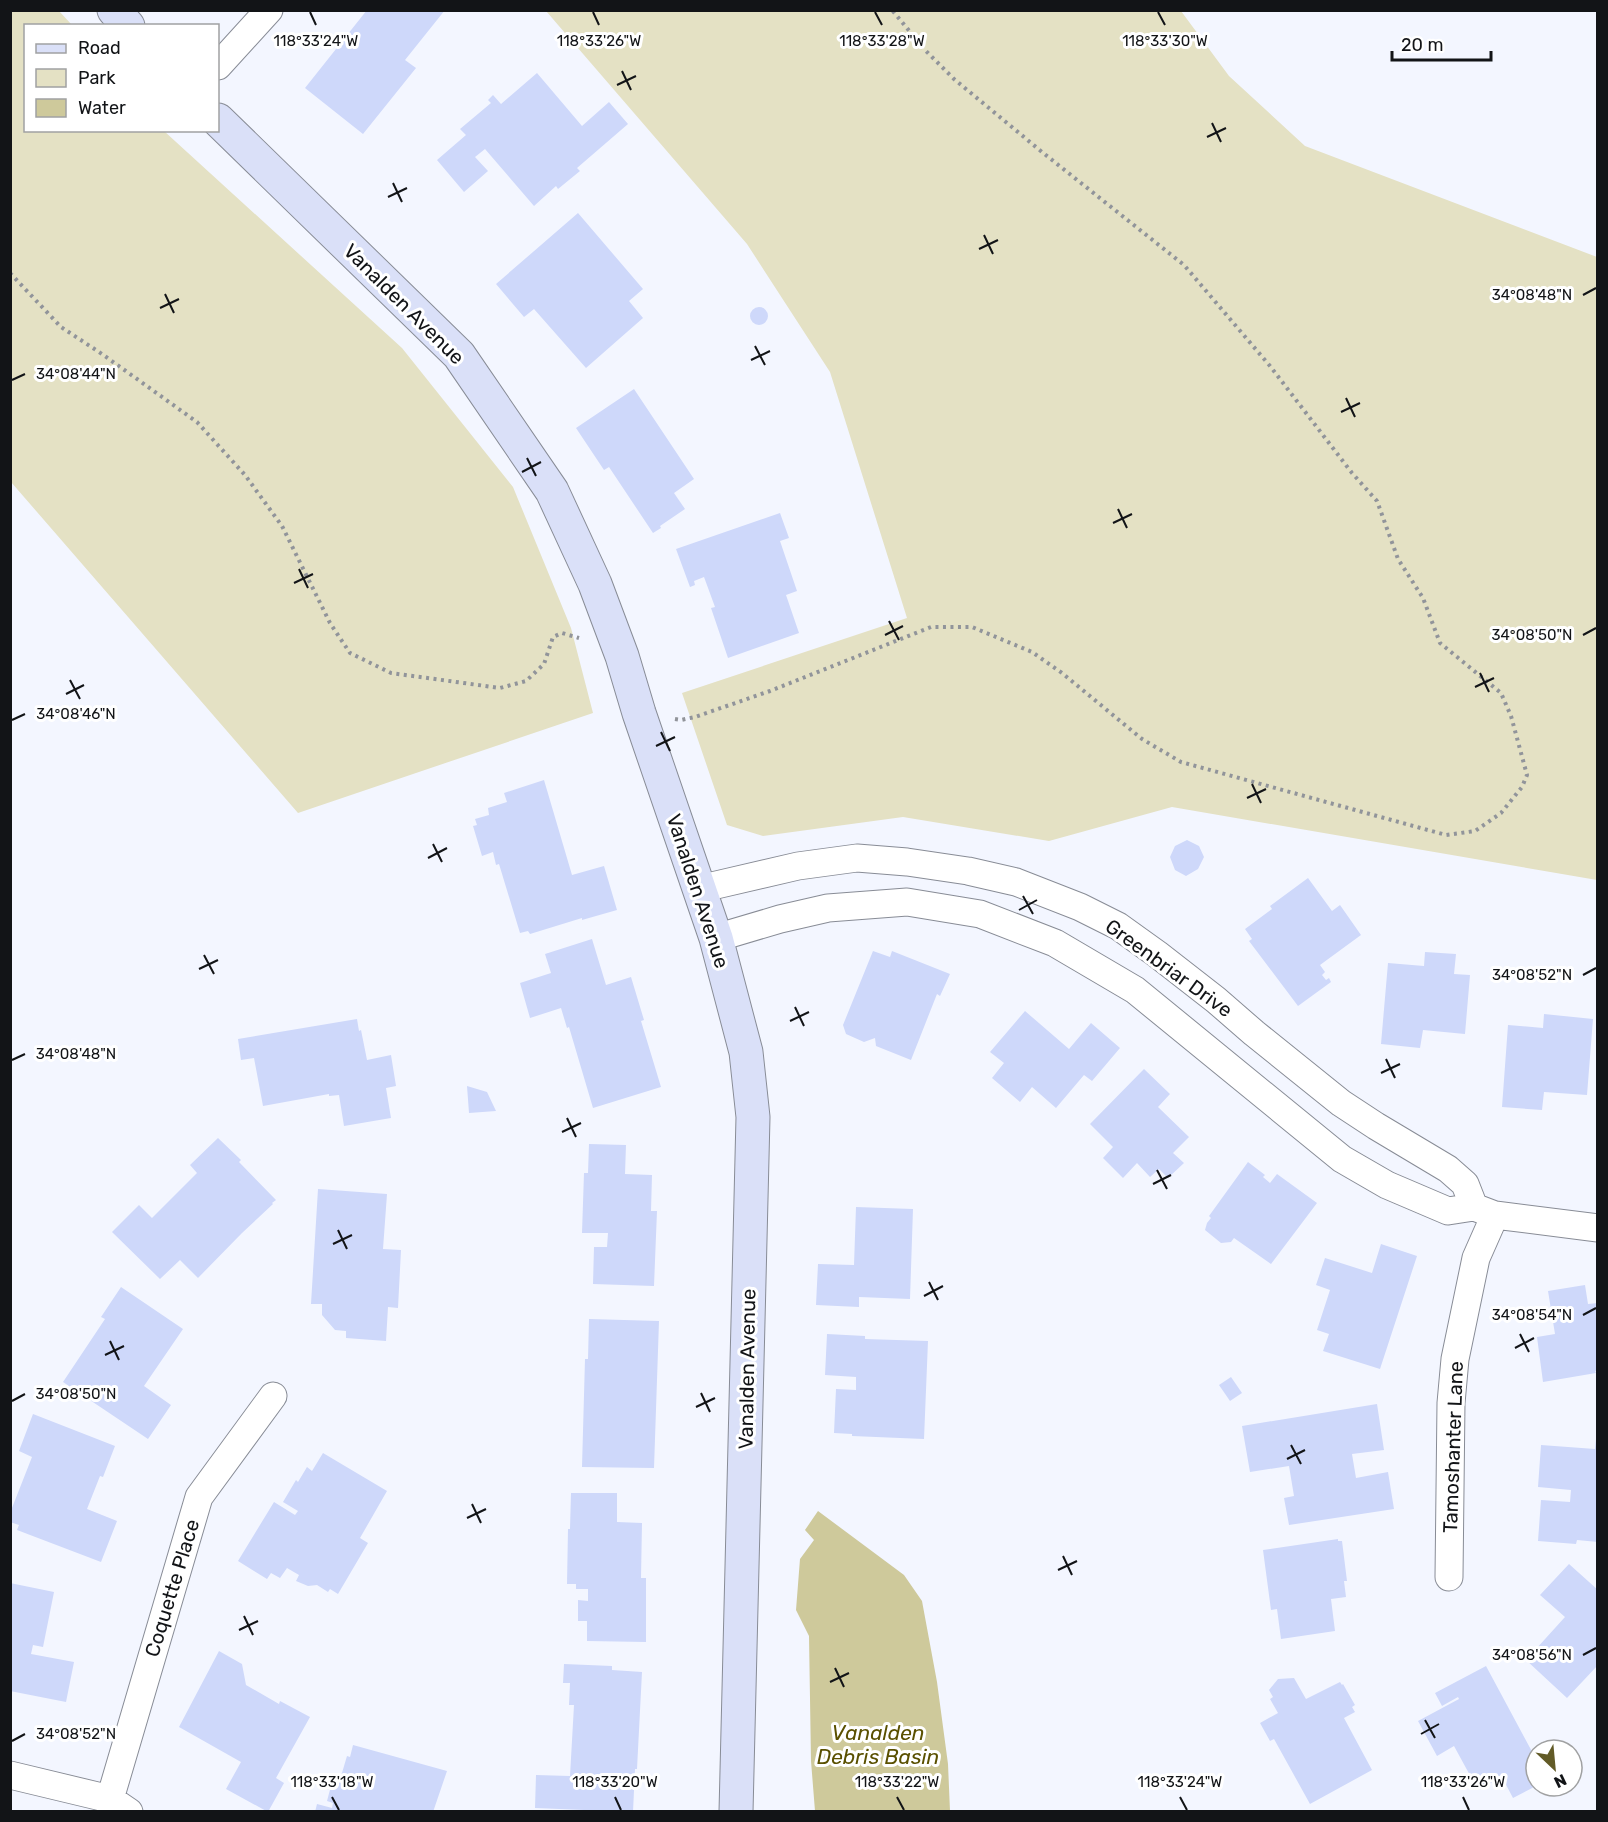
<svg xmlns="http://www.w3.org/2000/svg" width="1608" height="1822" font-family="Rubik,sans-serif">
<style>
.green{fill:#e4e1c4}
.water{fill:#cec99b}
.building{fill:#ced8fa}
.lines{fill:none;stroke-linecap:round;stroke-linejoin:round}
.street-casing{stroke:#888c96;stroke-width:29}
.secondary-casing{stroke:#888c96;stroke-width:35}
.path{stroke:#91949a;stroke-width:4;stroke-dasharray:3 4.5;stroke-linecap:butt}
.street{stroke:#fff;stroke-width:27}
.secondary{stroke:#dae0f8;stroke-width:33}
.ticks{fill:none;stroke:#121417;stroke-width:2}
.labels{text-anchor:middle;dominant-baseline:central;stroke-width:6;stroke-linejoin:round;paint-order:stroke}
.street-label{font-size:20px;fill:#121417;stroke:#fff}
.water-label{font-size:21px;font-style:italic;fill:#5a5000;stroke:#fff}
.ticks-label{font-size:15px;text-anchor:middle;fill:#121417;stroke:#fff;stroke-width:6;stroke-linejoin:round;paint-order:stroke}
</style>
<rect width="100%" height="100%" fill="#f3f6ff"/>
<!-- green -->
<path class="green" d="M10,11H59L72,25L26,26V130L164,131L402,348L513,487L571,628L593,713L298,813L11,482Z
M546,11H1181L1229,76L1305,146L1597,257V880L1172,807L1049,841L903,817L763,836L727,825L682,693L907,618L830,372L747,244Z"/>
<!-- water -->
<path class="water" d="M818,1511L904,1575L922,1601L937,1682L948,1764L950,1811H815L811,1761L809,1636L796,1610L800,1559L814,1540L805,1530Z"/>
<!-- building -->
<path class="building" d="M367,10H445L405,60L416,68L363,134L305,88Z
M537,73L582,126L609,102L628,124L577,168L580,171L558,189L556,186L534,206L485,149L475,157L488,171L464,192L437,160L466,135L460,129L491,103L488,100L493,95L501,104Z
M578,213L643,289L629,301L643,318L586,368L534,309L524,317L496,284Z
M750 316a9 9 0 1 1 18 0a9 9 0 1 1-18 0Z
M634,389L694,479L674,493L685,509L660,526L661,528L653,533L609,467L604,470L576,428Z
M780,513L789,538L780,541L797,591L786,595L799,633L728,658L711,608L715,607L704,577L694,581L695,585L690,587L676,549Z
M544,780L572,875L604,866L617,910L582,920V918L530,934L528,931L520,933L499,864L496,865L493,852L482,856L473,826L477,825L475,819L489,815L488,808L507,802L504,793Z
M1187,840L1199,846L1204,857L1198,869L1186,876L1175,870L1170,857L1175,846Z
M1308,878L1332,911L1340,905L1361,935L1320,965L1325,972L1322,975L1326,980L1329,978L1331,982L1298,1006L1249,941L1252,939L1245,929L1272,909L1270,906Z
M592,939L606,985L631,977L644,1020L641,1021L661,1087L593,1108L569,1027L567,1028L561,1008L530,1018L520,983L551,973L545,954Z
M873,951L890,957L892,951L950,974L940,996L937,994L911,1060L876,1046L875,1038L864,1042L846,1034L843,1025Z
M1425,952L1456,954L1454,974L1470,975L1465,1034L1423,1030L1420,1048L1381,1044L1388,963L1424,966Z
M1025,1011L1069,1049L1091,1023L1120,1048L1092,1081L1084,1075L1056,1108L1032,1087L1020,1102L992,1078L1004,1063L990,1052Z
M1544,1014L1593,1019L1587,1095L1544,1092L1542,1110L1502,1107L1508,1025L1543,1028Z
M357,1019L359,1031L361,1030L367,1060L391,1055L396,1086L386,1088L391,1118L344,1126L339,1095L329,1096V1094L263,1106L254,1058L241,1060L238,1039Z
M1144,1069L1170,1094L1158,1107L1189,1137L1173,1153L1184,1163L1168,1178L1159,1169L1150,1177L1137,1163L1123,1178L1103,1158L1113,1147L1090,1124Z
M467,1086L487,1092L496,1111L469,1113Z
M218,1138L241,1160L239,1162L276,1200L272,1203L273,1204L242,1233L198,1278L180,1260L160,1279L112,1232L139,1205L152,1218L197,1173L190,1165Z
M589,1144L626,1145L625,1174L652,1175L651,1211H657L654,1286L593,1284L594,1247H607L608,1233H582L584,1173H588Z
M1248,1162L1265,1175L1263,1177L1270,1183L1277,1174L1317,1203L1271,1264L1234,1238L1231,1242L1221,1243L1205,1230L1207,1223L1211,1218L1209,1216Z
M318,1189L387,1194L383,1249L401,1250L398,1308L388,1307L386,1341L346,1338V1331L335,1330L322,1315V1304H311Z
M856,1207L913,1209L910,1299L859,1297V1307L816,1305L818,1264L854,1265Z
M1381,1244L1417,1256L1380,1369L1323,1351L1329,1334L1317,1330L1330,1290L1316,1285L1325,1258L1372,1273Z
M1585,1285L1588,1304L1598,1303V1370L1595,1371L1596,1373L1543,1382L1537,1337L1555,1334L1548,1291Z
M121,1287L183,1329L144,1386L171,1405L148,1439L63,1382L105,1319L101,1317Z
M589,1319L659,1321L654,1468L582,1467L585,1359H588Z
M827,1334L865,1336V1339L928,1341L924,1439L852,1436V1434L834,1433L836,1389L856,1390V1377L825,1375Z
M1231,1377L1242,1393L1230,1401L1219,1385Z
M1377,1404L1384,1450L1352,1454L1356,1478L1388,1472L1394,1509L1289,1525L1284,1498L1294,1496L1289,1466L1250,1472L1242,1426Z
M33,1414L115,1446L103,1477L100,1476L87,1509L117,1521L101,1562L17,1530L19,1525L10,1522V1513L32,1457L19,1451Z
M1596,1439H1598V1542L1577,1540L1576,1544L1538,1541L1541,1500L1570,1502L1571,1490L1538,1487L1541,1445L1595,1449Z
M323,1453L387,1491L360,1538L368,1543L338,1594L330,1589L328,1592L317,1585L308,1586L296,1581L299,1575L287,1568L280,1578L271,1573L267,1579L238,1561L274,1502L295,1515L298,1511L283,1502L296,1480L298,1482L307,1467L312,1471Z
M571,1493H617V1522L642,1523L641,1578H646V1642L587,1641V1621H578V1600L588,1601V1589H576V1584H567L568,1529H570Z
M1338,1539V1541H1342L1347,1581H1344L1346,1597L1331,1599L1335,1631L1281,1639L1277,1609L1271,1610L1263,1550Z
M1569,1564L1598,1590V1665L1567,1698L1526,1660L1565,1617L1540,1595Z
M10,1583L54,1592L43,1647L33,1645L31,1654L74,1662L66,1702L10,1691Z
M219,1651L242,1664L246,1685L279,1704L280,1701L310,1717L276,1778L284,1783L268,1812L226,1789L241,1762L179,1727Z
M564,1664L612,1666V1670L642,1672L637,1769H635L633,1812L535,1808L536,1775L570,1776L574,1705H569L570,1683H563Z
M1486,1666L1536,1759V1786L1513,1798L1502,1777L1478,1790L1454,1746L1437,1756L1418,1721L1459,1699L1458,1697L1442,1706L1435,1693Z
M1294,1678L1306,1699L1340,1682L1342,1685L1343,1684L1355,1705L1352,1707L1355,1712L1344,1718L1372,1770L1310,1804L1274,1739L1270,1741L1260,1723L1278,1713L1270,1699L1273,1697L1269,1690L1278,1679Z
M353,1745L447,1771L433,1812H315L317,1804L332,1808L333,1803L327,1801L332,1782L339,1783L347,1756L350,1757Z"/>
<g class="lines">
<!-- street casing -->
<g class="street-casing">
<path id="street" d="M218,66L269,10
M699,889L798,866L857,858L907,862L968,871L1016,882L1080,907L1118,926L1157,954L1216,1000L1254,1033L1341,1103L1376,1126L1448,1169L1465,1184L1474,1207
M716,938L780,919L828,908L907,902L980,914L1055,943L1135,990L1342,1159L1387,1185L1448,1211L1474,1207L1495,1215L1598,1228
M1449,1577L1451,1403L1455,1359L1476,1258L1495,1215
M10,1775L110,1799L129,1812
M110,1799L199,1497L273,1396"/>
</g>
<!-- secondary casing -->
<g class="secondary-casing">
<path id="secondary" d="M114,10L128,26
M218,120L459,355L552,491L595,584L622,656L639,713L716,938L746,1052L753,1117L736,1812"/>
</g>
<!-- path -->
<path class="path" d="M10,273L61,327L102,354L197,422L245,475L282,526L330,623L350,653L391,673L500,688L526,681L544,664L553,637L562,633L579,638
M675,719L681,720L695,717L770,691L931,627H972L1032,652L1062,673L1142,739L1181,762L1446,835L1475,831L1501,813L1522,787L1527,775L1511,716L1501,693L1440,643L1423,598L1398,559L1377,501L1352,473L1270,366L1184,265L1042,152L954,79L925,50L892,10"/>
<!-- street -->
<use href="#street" class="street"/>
<!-- secondary -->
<use href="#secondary" class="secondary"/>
</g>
<!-- ticks -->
<path class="ticks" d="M310,12L316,25M593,12L599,25M875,12L882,25M1158,12L1165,25M622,71L631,90M617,85L636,76M1212,123L1221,142M1207,137L1226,128M393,183L402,202M388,197L407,188M984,235L993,254M979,249L998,240M165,294L174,313M1583,295L1596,288M160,308L179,299M755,346L765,365M751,360L770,351M12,380L25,374M1346,398L1355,417M1341,412L1360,403M527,458L536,476M522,472L541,462M1118,509L1127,528M1113,523L1132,514M299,569L308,588M294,583L313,574M889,621L899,640M885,635L903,626M1583,635L1596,628M1480,673L1489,692M70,680L80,699M1475,687L1494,678M66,694L84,685M12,720L25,714M661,732L670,751M656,746L675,737M1252,784L1261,803M1247,798L1266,789M433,844L442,862M428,858L447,848M1023,896L1033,914M1019,910L1037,900M204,955L214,974M199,969L218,960M1583,975L1596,968M795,1007L804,1026M790,1021L809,1012M1386,1059L1395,1078M12,1060L25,1054M1381,1073L1400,1064M567,1118L576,1137M562,1132L581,1123M1157,1170L1167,1189M1153,1184L1171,1175M338,1230L347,1249M333,1244L352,1235M929,1282L938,1300M924,1296L943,1286M1583,1315L1596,1308M1520,1334L1529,1352M110,1341L119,1360M1515,1348L1534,1338M105,1355L124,1346M701,1393L710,1412M12,1401L25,1394M696,1407L715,1398M1291,1445L1301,1464M1287,1459L1305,1450M472,1504L481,1523M467,1518L486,1509M1063,1556L1072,1575M1058,1570L1077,1561M244,1616L253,1635M239,1630L258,1621M1583,1655L1596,1648M835,1668L844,1687M830,1682L849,1673M1425,1720L1435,1738M1421,1734L1439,1724M12,1741L25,1734M332,1797L339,1810M615,1797L621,1810M897,1797L904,1810M1180,1797L1187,1810M1463,1797L1469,1810"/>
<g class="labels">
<!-- street labels -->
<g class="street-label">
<text transform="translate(404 304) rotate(45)">Vanalden Avenue</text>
<text transform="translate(698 891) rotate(72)">Vanalden Avenue</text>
<text transform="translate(1169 968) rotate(36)">Greenbriar Drive</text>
<text transform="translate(747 1369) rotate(-89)">Vanalden Avenue</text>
<text transform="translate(1453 1447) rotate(-88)">Tamoshanter Lane</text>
<text transform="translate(172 1588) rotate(-73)">Coquette Place</text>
</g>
<!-- water labels -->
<g class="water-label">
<text x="878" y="1732">Vanalden<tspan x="878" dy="24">Debris Basin</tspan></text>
</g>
</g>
<g class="ticks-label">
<text x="316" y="46">118°33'24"W</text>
<text x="599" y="46">118°33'26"W</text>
<text x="882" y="46">118°33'28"W</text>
<text x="1165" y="46">118°33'30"W</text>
<text x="1532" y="300">34°08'48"N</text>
<text x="76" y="379">34°08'44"N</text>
<text x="1532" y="640">34°08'50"N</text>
<text x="76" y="719">34°08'46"N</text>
<text x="1532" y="980">34°08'52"N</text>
<text x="76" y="1059">34°08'48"N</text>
<text x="1532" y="1320">34°08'54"N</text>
<text x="76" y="1399">34°08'50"N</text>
<text x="1532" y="1660">34°08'56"N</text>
<text x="76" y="1739">34°08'52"N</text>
<text x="332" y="1787">118°33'18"W</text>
<text x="615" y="1787">118°33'20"W</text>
<text x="897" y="1787">118°33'22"W</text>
<text x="1180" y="1787">118°33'24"W</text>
<text x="1463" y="1787">118°33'26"W</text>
</g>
<!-- border -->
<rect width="1608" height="1822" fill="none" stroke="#121417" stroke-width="24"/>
<!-- legend -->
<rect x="24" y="24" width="195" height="108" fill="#ffffff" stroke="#a0a1a2" stroke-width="1.5"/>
<rect x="36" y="44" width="30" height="9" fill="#dae0f8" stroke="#a0a1a2" stroke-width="1.5"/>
<text x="78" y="54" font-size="18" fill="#121417">Road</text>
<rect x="36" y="69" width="30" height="18" fill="#e4e1c4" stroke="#a0a1a2" stroke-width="1.5"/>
<text x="78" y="84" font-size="18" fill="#121417">Park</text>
<rect x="36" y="99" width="30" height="18" fill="#cec99b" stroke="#a0a1a2" stroke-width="1.5"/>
<text x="78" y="114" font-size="18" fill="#121417">Water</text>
<!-- north arrow -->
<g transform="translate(1554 1768) rotate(154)"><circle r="28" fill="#ffffff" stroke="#a0a1a2" stroke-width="1.5"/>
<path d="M0-4.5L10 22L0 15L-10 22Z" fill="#625b27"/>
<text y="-9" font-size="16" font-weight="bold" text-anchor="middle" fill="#121417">N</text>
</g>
<!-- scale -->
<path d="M1392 51v9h99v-9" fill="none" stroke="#121417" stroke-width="3"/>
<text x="1401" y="51" font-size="18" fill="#121417" stroke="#ffffff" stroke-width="4.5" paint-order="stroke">20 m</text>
</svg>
